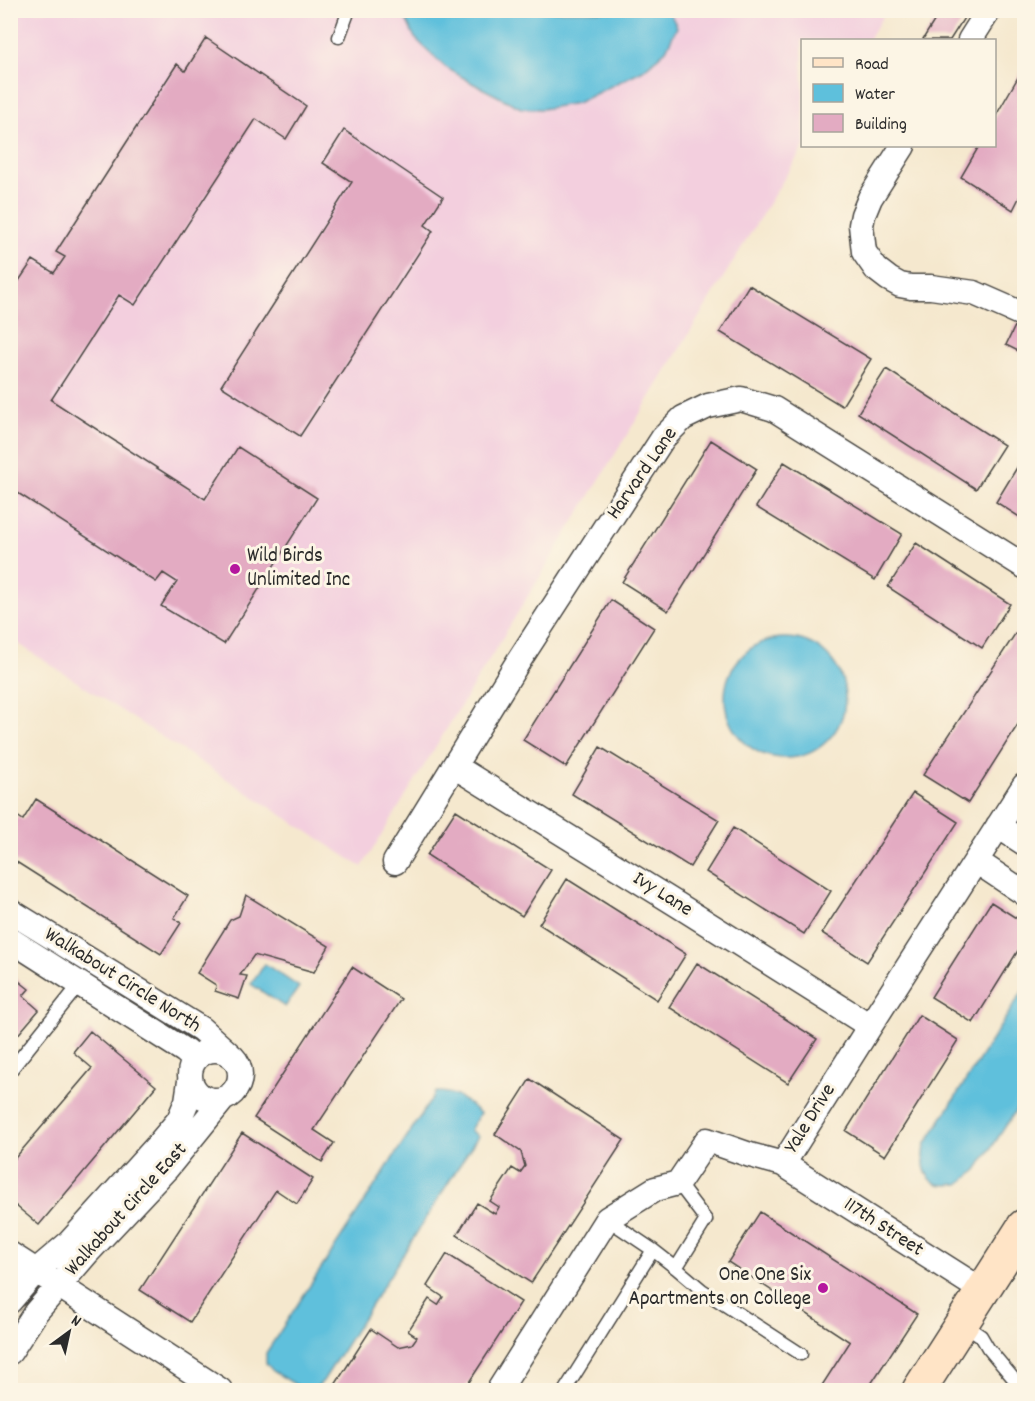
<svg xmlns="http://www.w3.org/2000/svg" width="1035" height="1401" font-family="Dekko,sans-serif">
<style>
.built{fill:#f3cfde}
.water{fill:#5ec0dc;stroke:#447684;stroke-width:1.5}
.building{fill:#e3abc2}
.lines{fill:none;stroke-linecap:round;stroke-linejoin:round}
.service-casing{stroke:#494743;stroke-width:15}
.minor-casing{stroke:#494743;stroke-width:27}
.secondary-casing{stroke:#494743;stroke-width:36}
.service{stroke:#fff;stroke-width:12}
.minor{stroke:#fff;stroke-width:24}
.secondary{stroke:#ffe4c6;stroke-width:33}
.poi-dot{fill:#b5179e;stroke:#fcf5e5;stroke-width:2}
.labels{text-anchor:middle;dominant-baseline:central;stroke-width:6;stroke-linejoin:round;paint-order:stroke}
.street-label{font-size:21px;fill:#2b2b2b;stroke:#fcf5e5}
.poi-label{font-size:21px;fill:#2b2b2b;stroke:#fcf5e5;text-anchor:start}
</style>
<rect width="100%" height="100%" fill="#fcf5e5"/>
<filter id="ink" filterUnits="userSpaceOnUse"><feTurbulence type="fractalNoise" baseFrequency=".0167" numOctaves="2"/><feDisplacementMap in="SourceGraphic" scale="12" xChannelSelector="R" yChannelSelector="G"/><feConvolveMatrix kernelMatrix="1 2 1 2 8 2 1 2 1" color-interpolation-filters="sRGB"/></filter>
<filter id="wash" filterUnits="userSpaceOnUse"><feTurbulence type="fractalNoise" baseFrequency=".008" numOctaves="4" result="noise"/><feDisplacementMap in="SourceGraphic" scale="24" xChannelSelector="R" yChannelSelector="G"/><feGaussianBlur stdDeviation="1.35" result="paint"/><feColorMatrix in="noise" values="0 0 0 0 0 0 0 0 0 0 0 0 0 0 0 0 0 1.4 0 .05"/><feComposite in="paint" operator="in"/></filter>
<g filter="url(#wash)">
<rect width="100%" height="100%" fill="#f5e8ce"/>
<!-- built -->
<path class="built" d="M10,11H886L868,40H802L804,146L362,867L11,639Z"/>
<!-- water -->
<path class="water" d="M402,11H669L677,27L666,50L643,70L577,103L542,109L521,108L474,84L445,67L415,38Z
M725 698a60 60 0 1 1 120 0a60 60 0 1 1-120 0Z
M265,964L299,987L285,1007L251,984Z
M1024,989V1098L977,1170L959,1184C953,1184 944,1186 938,1184C921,1177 923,1159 925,1145Z
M436,1092C456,1091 465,1101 480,1113L470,1130L478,1136L323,1381L314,1390H304L273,1371L266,1363V1353Z"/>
<g id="blocks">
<!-- building -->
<path class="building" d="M941,10H969L950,40H925L923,39Z
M206,38L306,106L286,139L256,119L135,305L119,295L51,400L205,499L238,447L317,498L224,644L161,606L177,582L163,573L156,582L10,488V294L33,260L54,273L65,257L56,252L177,64L185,71Z
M1024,67V188L1013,210L961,177L979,146H994V119Z
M344,130L443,197L425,225L433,231L300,436L221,386L352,182L323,163Z
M749,285L871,359L842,406L720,332Z
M1017,322L1024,326V354L1006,345Z
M886,369L1004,445L976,489L858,413Z
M711,440L757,469L668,611L622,582Z
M1024,456V520L996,502Z
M784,462L902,534L875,580L756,507Z
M916,543L1010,604L982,648L888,587Z
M611,600L654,628L566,767L523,740Z
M1015,634L1024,640V715L968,803L923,775Z
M600,747L719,820L690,867L572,794Z
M913,793L958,822L867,962L822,933Z
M36,799L188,896L174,918L181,923L161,954L10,858V825L17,816L23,820Z
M456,810L551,870L522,916L427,855Z
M733,828L831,891L804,934L706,872Z
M567,879L686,954L657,1000L539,924Z
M246,895L329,946L314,972L254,955L240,975L247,976L239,999L215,991L216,985L197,973L230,920L239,916Z
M991,902L1024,923V941L973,1023L931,997Z
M697,963L817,1039L788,1083L669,1007Z
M352,967L401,999L314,1130L334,1143L322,1162L254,1118Z
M10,974L29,989L23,996L39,1010L10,1044Z
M919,1015L958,1040L885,1156L846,1131Z
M90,1031L156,1086L39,1225L10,1201V1164L92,1068L73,1052Z
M530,1079L624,1140L531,1283L457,1235L477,1203L495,1214L499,1207L490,1201L512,1168L520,1173L525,1166L521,1152L495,1134Z
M242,1133L313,1179L297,1204L276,1190L190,1322L140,1290Z
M760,1212L917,1314L867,1390H819L850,1342L728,1262Z
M447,1254L521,1302L464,1390H344L335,1385L371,1329L398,1347L412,1344L417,1337L408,1331L429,1299L438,1305L443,1297L427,1286Z"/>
</g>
</g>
<g filter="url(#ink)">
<use href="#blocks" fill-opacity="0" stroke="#494743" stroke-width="1.5"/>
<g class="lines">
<!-- service casing -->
<g class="service-casing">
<path id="service" d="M339,37L349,10
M10,1071L83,980
M653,1250L676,1268L702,1290L801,1354
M676,1268L706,1220L678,1183
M963,1324L981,1336L988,1348L1023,1390
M565,1390L653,1250L607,1219"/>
</g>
<!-- minor casing -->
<g class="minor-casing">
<path id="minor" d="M970,40L989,10
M903,146L870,198L863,215L861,225L864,252L876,269L889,279L900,285L911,287H931L974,293L1024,315
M454,766L678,905L870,1026
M998,826L1024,843
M976,861L1024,893
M395,862L518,662L663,438L683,418L708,406L741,399L774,409L1024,566
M10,911L201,1029L230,1055
M10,941L14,942L185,1051L195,1060
M190 1075a25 25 0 1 1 50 0a25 25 0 1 1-50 0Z
M783,1164L870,1026L1024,786
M10,1254L220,1390
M10,1301L36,1271L69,1243L157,1146L179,1120L187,1101L190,1081
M10,1352L36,1312L88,1252L167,1168L223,1099
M499,1390L607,1219L655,1189L678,1183L707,1140L750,1155L783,1164L983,1291"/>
</g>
<!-- secondary casing -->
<g class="secondary-casing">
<path id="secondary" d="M919,1390L1024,1226"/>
</g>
<!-- service -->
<use href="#service" class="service"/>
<!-- minor -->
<use href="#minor" class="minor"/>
<!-- secondary -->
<use href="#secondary" class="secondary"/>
</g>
</g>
<!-- markers -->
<g class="poi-dot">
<circle cx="235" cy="569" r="6"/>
<circle cx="823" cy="1288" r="6"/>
</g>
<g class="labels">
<!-- street labels -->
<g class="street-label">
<text transform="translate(643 474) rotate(-55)">Harvard Lane</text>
<text transform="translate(662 895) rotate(32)">Ivy Lane</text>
<text transform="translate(122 981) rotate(32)">Walkabout Circle North</text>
<text transform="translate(811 1119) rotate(-58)">Yale Drive</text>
<text transform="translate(127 1210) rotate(-48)">Walkabout Circle East</text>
<text transform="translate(883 1228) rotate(33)">117th Street</text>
</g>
<!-- poi labels -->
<g class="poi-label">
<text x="247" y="557">Wild Birds<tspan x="247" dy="24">Unlimited Inc</tspan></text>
<text x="811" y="1276" text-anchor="end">One One Six<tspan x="811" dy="24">Apartments on College</tspan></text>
</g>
</g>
<!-- margin -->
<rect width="1035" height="1401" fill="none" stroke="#fcf5e5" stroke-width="36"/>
<!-- legend -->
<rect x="801" y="39" width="195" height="108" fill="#fcf5e5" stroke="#a8a49b" stroke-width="1.5"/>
<rect x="813" y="58" width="30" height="9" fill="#ffe4c6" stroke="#a8a49b" stroke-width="1.5"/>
<text x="855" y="69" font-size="18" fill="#2b2b2b">Road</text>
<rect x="813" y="84" width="30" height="18" fill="#5ec0dc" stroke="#a8a49b" stroke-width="1.5"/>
<text x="855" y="99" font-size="18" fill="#2b2b2b">Water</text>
<rect x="813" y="114" width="30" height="18" fill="#e3abc2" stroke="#a8a49b" stroke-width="1.5"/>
<text x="855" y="129" font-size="18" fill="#2b2b2b">Building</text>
<!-- north arrow -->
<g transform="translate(69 1332) rotate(33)" stroke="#fcf5e5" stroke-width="4.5" paint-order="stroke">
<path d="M0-4.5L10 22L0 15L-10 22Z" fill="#2b2b2b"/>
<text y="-9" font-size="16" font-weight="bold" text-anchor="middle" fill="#2b2b2b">N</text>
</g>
</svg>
